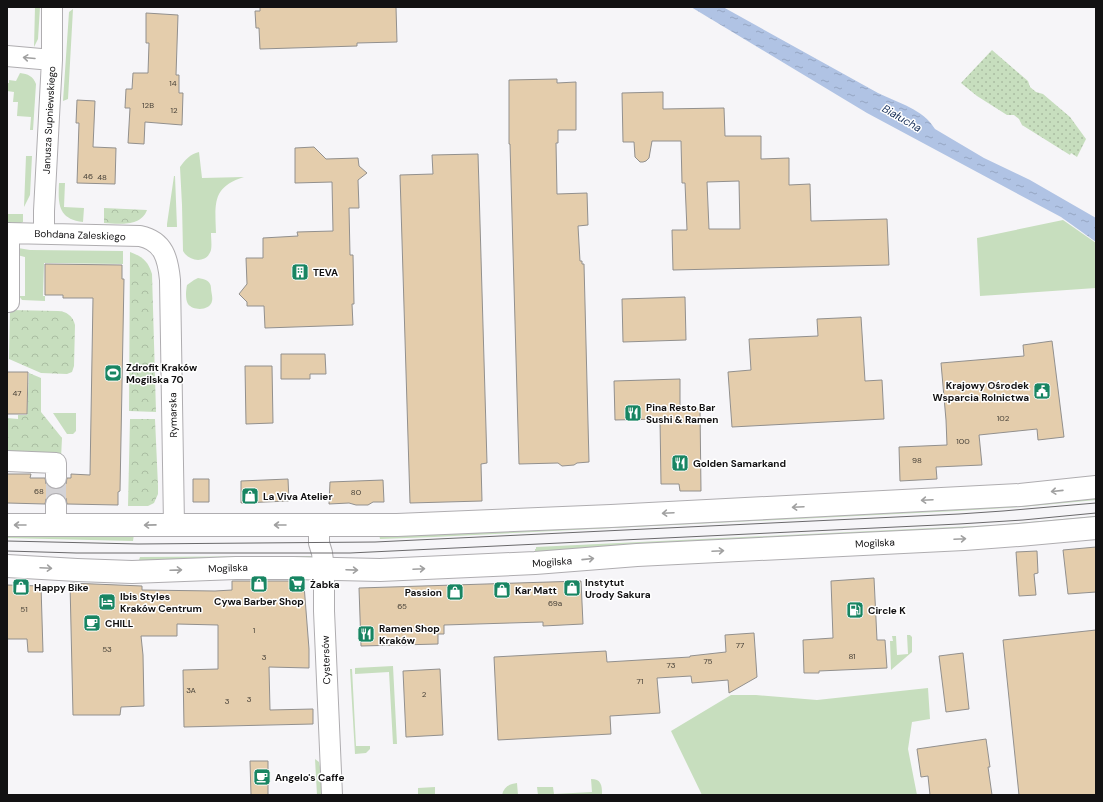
<svg xmlns="http://www.w3.org/2000/svg" width="1103" height="802" font-family="'DM Sans',sans-serif">
<style>
.grass{fill:#c7debe}
.forest{fill:url(#forest-crowns)}
.park{fill:url(#park-dots)}
.water{fill:url(#water-ripples)}
.building{fill:#e4cdac;stroke:#92908e;fill-rule:evenodd}
.lines{fill:none;stroke-linecap:round;stroke-linejoin:round}
.street-tunnel{stroke:#d4d3d6;stroke-width:20;stroke-dasharray:20 10;stroke-linecap:butt}
.street-casing{stroke:#afadb0;stroke-width:22}
.secondary-casing{stroke:#afadb0;stroke-width:24}
.street{stroke:#fff;stroke-width:20}
.secondary{stroke:#fff;stroke-width:22}
.tram{stroke:#6a696b;stroke-width:1}
.oneway{stroke:#a0a0a0}
.labels{text-anchor:middle;dominant-baseline:central;stroke-width:3;stroke-linejoin:round;paint-order:stroke}
.number-label{font-size:8px;fill:#464038}
.street-label{font-size:10px;fill:#121112;stroke:#fff}
.poi-label{font-size:10px;font-weight:bold;fill:#121112;stroke:#fff;text-anchor:start}
.water-label{font-size:11px;font-style:italic;fill:#172f59;stroke:#fff}
</style>
<defs>
<pattern id="forest-crowns" width="20" height="18" patternUnits="userSpaceOnUse"><rect width="20" height="18" fill="#c7debe"/><path d="M2 6a3 3 0 1 1 6 0M12 15a3 3 0 1 1 6 0" fill="none" stroke="#aabda2"/></pattern>
<pattern id="park-dots" width="8" height="8" patternUnits="userSpaceOnUse"><rect width="8" height="8" fill="#c7debe"/><path d="M2 2h.1M6 6h.1" fill="none" stroke="#aabda2" stroke-width="1.8" stroke-linecap="round"/></pattern>
<pattern id="water-ripples" width="26" height="14" patternUnits="userSpaceOnUse"><rect width="26" height="14" fill="#b0c3e4"/><path d="M2 4q2-2 4 0t4 0M15 11q2-2 4 0t4 0" fill="none" stroke="#96a6c3"/></pattern>
</defs>
<rect width="100%" height="100%" fill="#f6f5f8"/>
<!-- grass -->
<path class="grass" d="M35,7H40L38,39L34,47Z
M73,9L68,99L63,101L69,12Z
M20,73C28,74 33,76 36,84L33,130H30L31,117L17,116L18,102H13L14,92L7,91V83H9V80L16,81Z
M199,152L202,178L244,177C212,187 215,203 216,233H211C211,238 212,245 211,250C207,264 189,262 183,251L182,205L180,167C185,160 190,154 199,152Z
M26,156H32L30,195L24,207Z
M174,176H175L177,227H167V224Z
M59,183H65L64,207L84,208L83,222C58,219 58,204 59,183Z
M7,214H23V222L19,224L7,225Z
M1063,220L1096,243V288L980,296L977,238Z
M18,248L30,250L123,251V264L44,263L43,296H45V301L22,300L19,296H25V257L13,254Z
M198,278C205,279 211,281 211,288C211,292 213,297 212,301C210,311 193,311 188,304C185,299 186,290 187,285L194,280Z
M53,413H76V431L73,434H67Z
M1096,496V500L1022,507L956,511L434,537L380,539L379,534Z
M1096,516V519L1013,527L535,555V549H536V547L995,525Z
M134,534L133,541L7,538V535Z
M314,556L315,558L138,563L140,557Z
M907,635H910L912,637V652L891,670L890,641H893L892,636H896L897,655L908,654Z
M393,666L397,744H393L389,672L355,674V668Z
M350,669H352L356,746H370V749L366,753L355,754Z
M928,688L930,719L912,722L908,749L917,795H702L671,731L731,695H756L817,700Z
M315,759L319,762L320,767L322,795H317Z
M591,779C601,779 602,785 602,794L579,795H538L537,787H553L554,794L592,792Z
M517,783L518,795H502C504,787 509,784 517,783Z
M435,787V795H418V788Z"/>
<!-- forest -->
<path class="forest" d="M104,208L147,210C141,227 118,224 104,223Z
M130,252C143,257 148,261 152,274L156,412L129,411Z
M10,310L58,311C66,311 73,316 75,325L74,366L72,372L67,374L41,373L9,359Z
M29,373L41,378V412L62,438L61,458L7,457V418L18,419V415H27Z
M130,419H155L158,486V494L154,503L148,506H128Z"/>
<!-- park -->
<path class="park" d="M992,50L1028,81L1030,87L1036,92L1043,94L1070,117L1086,139L1077,157L1071,153L1070,155L1022,125L1019,119L1014,115H1007L977,96L961,83Z"/>
<!-- water -->
<path class="water" d="M691,7H723L878,93C898,103 923,109 935,129L984,158L1030,180L1096,218V242L1061,217L867,113Z"/>
<!-- building -->
<path class="building" d="M260,7H396L397,42L357,43V46L260,49L259,28H256L255,11H260Z
M146,13L178,15L176,75H179V93H183L182,125L145,122L144,144L128,143L130,108H125L126,89H132L133,73H148L149,43H146Z
M557,79V83L576,82V130H558V143H556L557,194L587,193L588,225L578,226L580,261H582V264H584L589,462L577,463L574,465L562,466L558,463L519,464L510,144H509V80Z
M663,92V109L724,108L725,136H761V159L789,158V185L810,184L811,221L887,219L889,265L673,270L672,230H687L685,183H682L681,141H652L649,158L646,161L643,162H640L635,157L634,142H623L622,93ZM739,181L740,229H709L707,182Z
M77,100L95,101L93,147L116,148L115,184L77,183L79,123H76Z
M314,147L326,159L358,158L359,166L367,173L358,180L359,208H349L350,255H353L354,304H352L353,325L265,328L264,306H247V302L239,294L247,284L246,258H263V238L298,236L297,232L333,231L332,182L295,183V148Z
M478,154L487,463L481,464L482,501L410,503L400,175L433,174L432,155Z
M45,264L122,265V279H124L120,491L118,492V505L67,504L66,498L61,494L56,493L50,494L46,499L45,504L7,503V474H31L30,478H45L46,484L51,488L56,489L61,488L66,484L67,478H71V474L90,475L93,298H63V295H45Z
M685,297L686,340L623,342L622,299Z
M861,317L865,381L882,380L884,419L732,427L728,372L751,370L749,339L818,336L817,319Z
M1052,341L1064,437L1038,440L1037,429L979,435L982,465L936,467L937,479L900,481L899,447L947,445L946,420L941,363L1024,356L1023,345Z
M281,354H325L326,374H310V379H281Z
M245,366H272L273,423L246,424Z
M7,372H28L27,414H7Z
M680,379V409H700L701,491H680L679,484H661L660,419L615,420L614,381Z
M193,479H209V502H193Z
M288,479L289,501L241,503V481Z
M383,480L384,502H373L368,505H356L349,503L329,504L330,482Z
M1096,547V592L1068,594L1063,550Z
M1037,551L1038,573L1034,574L1036,595L1019,596L1016,552Z
M874,578L877,640H885L887,668L819,671V673H804L803,640L833,638L831,581Z
M232,581H300L304,585L309,649V668L269,667L270,710L313,709V724L184,727L183,670L218,669V625L177,624V636H141L143,655L144,706L121,707L120,715H73L70,583L142,586V590L215,591L232,590Z
M581,581L583,624L543,626V622L444,625V634H438V644L361,646L359,588Z
M7,585L41,586L43,652H28L27,639H7Z
M1096,630V795H1019L1003,640Z
M754,633L757,677L729,693L728,680L692,683L691,676L657,678L660,713L610,716L611,734L498,740L494,657L606,651L607,662L690,657V656L726,652L725,635Z
M963,653L969,709L946,712L939,656Z
M440,669L443,735L406,737L403,671Z
M986,739L990,767H988L992,795H930L928,776L921,777L917,749Z
M250,761H268V795H251Z"/>
<g class="lines">
<!-- street-tunnel -->
<path class="street-tunnel" d="M56,504V478"/>
<!-- street casing -->
<g class="street-casing">
<path id="street" d="M7,56L52,60
M7,233L140,236C164,241 168,259 170,280L174,525
M44,234V211L52,60V7
M7,302H9V233
M7,461L56,463V478
M56,525V504
M319,525V543L322,553L324,569V611L332,795"/>
</g>
<!-- secondary casing -->
<g class="secondary-casing">
<path id="secondary" d="M7,525H397L611,516L961,498L1020,495L1096,487
M7,566L77,570L132,572L236,568H293L380,570L535,563L637,555L964,539L1019,535L1096,528"/>
</g>
<!-- street -->
<use href="#street" class="street"/>
<!-- secondary -->
<use href="#secondary" class="secondary"/>
<!-- tram -->
<path class="tram" d="M7,541L138,544L375,542L959,514L1003,511L1096,503
M7,551L76,553H350L959,524L1023,520L1096,513"/>
</g>
<!-- one-way arrows -->
<defs><path id="oneway-shaft" d="M-6 0H5M1.5-3L5.5 0L1.5 3" fill="none" stroke-width="1.6" stroke-linecap="round" stroke-linejoin="round"/></defs>
<g class="oneway">
<use href="#oneway-shaft" transform="translate(29 58) rotate(-175)"/>
<use href="#oneway-shaft" transform="translate(1057 491) rotate(174)"/>
<use href="#oneway-shaft" transform="translate(927 500) rotate(177)"/>
<use href="#oneway-shaft" transform="translate(798 507) rotate(177)"/>
<use href="#oneway-shaft" transform="translate(668 513) rotate(177)"/>
<use href="#oneway-shaft" transform="translate(20 525) rotate(180)"/>
<use href="#oneway-shaft" transform="translate(150 525) rotate(179)"/>
<use href="#oneway-shaft" transform="translate(280 525) rotate(180)"/>
<use href="#oneway-shaft" transform="translate(960 539) rotate(-3)"/>
<use href="#oneway-shaft" transform="translate(718 551) rotate(-3)"/>
<use href="#oneway-shaft" transform="translate(588 559) rotate(-6)"/>
<use href="#oneway-shaft" transform="translate(46 568) rotate(3)"/>
<use href="#oneway-shaft" transform="translate(419 569) rotate(-3)"/>
<use href="#oneway-shaft" transform="translate(176 570) rotate(-2)"/>
<use href="#oneway-shaft" transform="translate(352 570) rotate(2)"/>
</g>
<!-- icons -->
<defs>
<g id="building-square" transform="scale(0.9)"><rect x="-9" y="-9" width="18" height="18" rx="4" fill="#188562" stroke="#fff"/><path d="M-4-6H4V6H1V3H-1V6H-4ZM-2.5-4.3h1.7v1.8h-1.7ZM.8-4.3h1.7v1.8H.8ZM-2.5-1h1.7V.8h-1.7ZM.8-1h1.7V.8H.8Z" fill="#fff"/></g>
<g id="stadium-square" transform="scale(0.9)"><rect x="-9" y="-9" width="18" height="18" rx="4" fill="#188562" stroke="#fff"/><path d="M0-5a6.5 5 0 1 0 0 10a6.5 5 0 1 0 0-10ZM-3.5-1.8h7v3.6h-7Z" fill="#fff"/></g>
<g id="civic-square" transform="scale(0.9)"><rect x="-9" y="-9" width="18" height="18" rx="4" fill="#188562" stroke="#fff"/><path d="M-.6-6.5H3V-4.5H.6V-3L4-1V1h2V6H-6V1h2V-1L-.6-3ZM-1.2 2.5V6h2.4V2.5Z" fill="#fff"/></g>
<g id="restaurant-square" transform="scale(0.9)"><rect x="-9" y="-9" width="18" height="18" rx="4" fill="#188562" stroke="#fff"/><path d="M-5-6h1v4h1v-4h1v4h1v-4h1v5L-1.5 .5V6h-2V.5L-5-1ZM5-6V6H3V1.5H1.5Q1.5-4 5-6Z" fill="#fff"/></g>
<g id="shop-square" transform="scale(0.9)"><rect x="-9" y="-9" width="18" height="18" rx="4" fill="#188562" stroke="#fff"/><path d="M-5-2.5h2.3a2.7 3.5 0 0 1 5.4 0H5L5.5 6h-11ZM-1.5-2.5h3a1.5 2.3 0 0 0-3 0Z" fill="#fff"/></g>
<g id="supermarket-square" transform="scale(0.9)"><rect x="-9" y="-9" width="18" height="18" rx="4" fill="#188562" stroke="#fff"/><path d="M-6-5.5h2.5l.6 2H6L4.5 2H-2.5L-4.4-4H-6ZM-1.5 3.2a1.3 1.3 0 1 0 .1 0ZM3 3.2a1.3 1.3 0 1 0 .1 0Z" fill="#fff"/></g>
<g id="hotel-square" transform="scale(0.9)"><rect x="-9" y="-9" width="18" height="18" rx="4" fill="#188562" stroke="#fff"/><path d="M-6-4.5h1.5V1H6V5H4.5V3h-9V5H-6ZM-4 0a1.8 1.8 0 1 1 3.6 0ZM.5 0V-2.5h3Q6-2.5 6 0Z" fill="#fff"/></g>
<g id="fuel-square" transform="scale(0.9)"><rect x="-9" y="-9" width="18" height="18" rx="4" fill="#188562" stroke="#fff"/><path d="M-5.5-6h7V0h2V4h1.3V-2.5L3-4.5l.8-.8L6-3V5H2.5V1h-1V6h-7ZM-4.2-4.7v3.2H.2V-4.7Z" fill="#fff"/></g>
<g id="cafe-square" transform="scale(0.9)"><rect x="-9" y="-9" width="18" height="18" rx="4" fill="#188562" stroke="#fff"/><path d="M-5.5-4.5H6V0H3Q3 3.5 0 3.5H-2.5Q-5.5 3.5-5.5 0ZM3-3.2v2h1.7v-2ZM-6 4.5H4V6H-6Z" fill="#fff"/></g>
</defs>
<g fill-rule="evenodd">
<use href="#building-square" x="300" y="272"/>
<use href="#stadium-square" x="113" y="373"/>
<use href="#civic-square" x="1042" y="391"/>
<use href="#restaurant-square" x="633" y="413"/>
<use href="#restaurant-square" x="680" y="463"/>
<use href="#shop-square" x="250" y="496"/>
<use href="#shop-square" x="259" y="584"/>
<use href="#supermarket-square" x="297" y="584"/>
<use href="#shop-square" x="21" y="587"/>
<use href="#shop-square" x="572" y="588"/>
<use href="#shop-square" x="502" y="590"/>
<use href="#shop-square" x="455" y="592"/>
<use href="#hotel-square" x="107" y="602"/>
<use href="#fuel-square" x="855" y="610"/>
<use href="#cafe-square" x="92" y="623"/>
<use href="#restaurant-square" x="366" y="634"/>
<use href="#cafe-square" x="262" y="777"/>
</g>
<g class="labels">
<!-- number labels -->
<g class="number-label">
<text x="173" y="83">14</text>
<text x="148" y="105">12B</text>
<text x="174" y="110">12</text>
<text x="88" y="176">46</text>
<text x="102" y="177">48</text>
<text x="17" y="393">47</text>
<text x="1003" y="418">102</text>
<text x="963" y="441">100</text>
<text x="917" y="460">98</text>
<text x="39" y="491">68</text>
<text x="356" y="492">80</text>
<text x="555" y="603">69a</text>
<text x="402" y="606">65</text>
<text x="24" y="609">51</text>
<text x="254" y="630">1</text>
<text x="740" y="645">77</text>
<text x="107" y="649">53</text>
<text x="852" y="656">81</text>
<text x="264" y="657">3</text>
<text x="708" y="661">75</text>
<text x="671" y="665">73</text>
<text x="640" y="681">71</text>
<text x="191" y="690">3A</text>
<text x="424" y="694">2</text>
<text x="249" y="699">3</text>
<text x="227" y="701">3</text>
</g>
<!-- street labels -->
<g class="street-label">
<text transform="translate(49 120) rotate(-87)">Janusza Supniewskiego</text>
<text transform="translate(80 235) rotate(2)">Bohdana Zaleskiego</text>
<text transform="translate(173 415) rotate(-91)">Rymarska</text>
<text transform="translate(875 543) rotate(-3)">Mogilska</text>
<text transform="translate(552 562) rotate(-4)">Mogilska</text>
<text transform="translate(228 568) rotate(-2)">Mogilska</text>
<text transform="translate(326 660) rotate(-92)">Cystersów</text>
</g>
<!-- poi labels -->
<g class="poi-label">
<text x="313" y="272">TEVA</text>
<text x="126" y="367">Zdrofit Kraków<tspan x="126" dy="12">Mogilska 70</tspan></text>
<text x="1029" y="385" text-anchor="end">Krajowy Ośrodek<tspan x="1029" dy="12">Wsparcia Rolnictwa</tspan></text>
<text x="646" y="407">Pina Resto Bar<tspan x="646" dy="12">Sushi &amp; Ramen</tspan></text>
<text x="693" y="463">Golden Samarkand</text>
<text x="263" y="496">La Viva Atelier</text>
<text x="585" y="582">Instytut<tspan x="585" dy="12">Urody Sakura</tspan></text>
<text x="310" y="584">Żabka</text>
<text x="34" y="587">Happy Bike</text>
<text x="515" y="590">Kar Matt</text>
<text x="442" y="592" text-anchor="end">Passion</text>
<text x="120" y="596">Ibis Styles<tspan x="120" dy="12">Kraków Centrum</tspan></text>
<text x="259" y="601" text-anchor="middle">Cywa Barber Shop</text>
<text x="868" y="610">Circle K</text>
<text x="105" y="623">CHILL</text>
<text x="379" y="628">Ramen Shop<tspan x="379" dy="12">Kraków</tspan></text>
<text x="275" y="777">Angelo's Caffe</text>
</g>
<!-- water labels -->
<g class="water-label">
<text transform="translate(902 118) rotate(30)">Białucha</text>
</g>
</g>
<!-- border -->
<rect width="1103" height="802" fill="none" stroke="#121112" stroke-width="16"/>
</svg>
